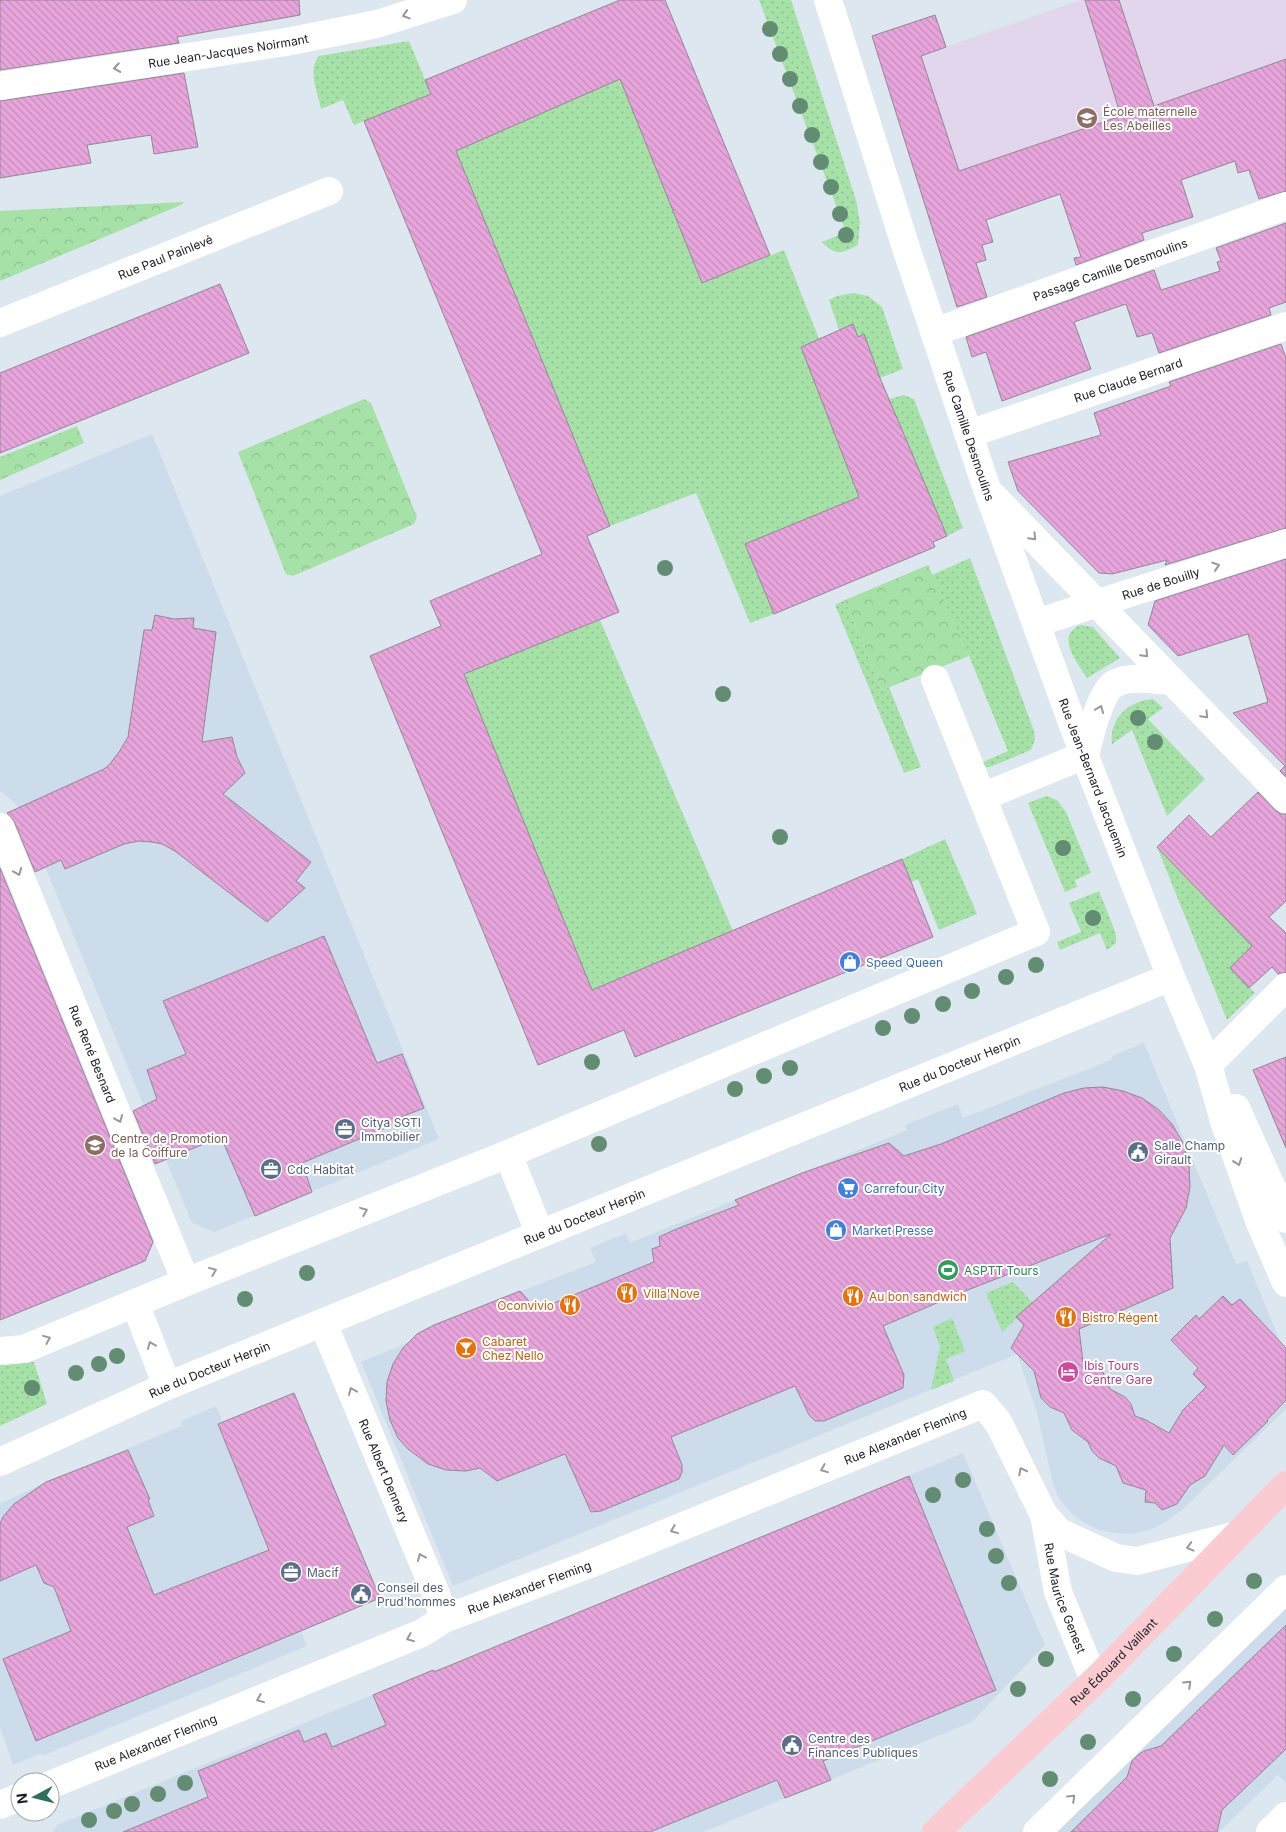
<svg xmlns="http://www.w3.org/2000/svg" width="1286" height="1832" font-family="Inter,sans-serif">
<style>
.built{fill:#ccdceb}
.education{fill:#e1d6eb}
.grass{fill:url(#grass-dots)}
.park{fill:url(#park-crowns)}
.building{fill:url(#building-back-hatch);stroke:#928890}
.lines{fill:none;stroke-linecap:round;stroke-linejoin:round}
.minor{stroke:#fff;stroke-width:28}
.major{stroke:#fbcbd2;stroke-width:28}
.tree{fill:#638d72}
.oneway{stroke:#97989a}
.labels{text-anchor:middle;dominant-baseline:central;stroke-width:4;stroke-linejoin:round;paint-order:stroke}
.street-label{font-size:12px;fill:#181b1f;stroke:#fff}
.education-label{font-size:12px;fill:#785e54;stroke:#fff;text-anchor:start}
.shop-label{font-size:12px;fill:#366cbe;stroke:#fff;text-anchor:start}
.service-label{font-size:12px;fill:#4e5e75;stroke:#fff;text-anchor:start}
.leisure-label{font-size:12px;fill:#27864d;stroke:#fff;text-anchor:start}
.food-label{font-size:12px;fill:#c56008;stroke:#fff;text-anchor:start}
.hotel-label{font-size:12px;fill:#b23c85;stroke:#fff;text-anchor:start}
</style>
<defs>
<pattern id="grass-dots" width="8" height="8" patternUnits="userSpaceOnUse" patternTransform="scale(1.25)"><rect width="8" height="8" fill="#a6e2a7"/><path d="M2 2h.1M6 6h.1" fill="none" stroke="#8ec18f" stroke-width="1.8" stroke-linecap="round"/></pattern>
<pattern id="park-crowns" width="20" height="18" patternUnits="userSpaceOnUse" patternTransform="scale(1.25)"><rect width="20" height="18" fill="#a6e2a7"/><path d="M2 6a3 3 0 1 1 6 0M12 15a3 3 0 1 1 6 0" fill="none" stroke="#8ec18f"/></pattern>
<pattern id="building-back-hatch" width="6" height="6" patternUnits="userSpaceOnUse" patternTransform="scale(1.25)"><rect width="6" height="6" fill="#e7a5dc"/><path d="M-1 5l2 2M0 0l6 6M5-1l2 2" fill="none" stroke="#c58dbc"/></pattern>
</defs>
<rect width="100%" height="100%" fill="#dde7f0"/>
<!-- built -->
<path class="built" d="M152,434L439,1139L214,1232L192,1223L23,813L13,801L0,791V496Z
M1144,1043L1236,1264L1247,1261L1286,1355V1409L1182,1510L1167,1521L1152,1529L1133,1534L1115,1533L1099,1530L1083,1522L1072,1514L1058,1497L1053,1483L1037,1413L1017,1354L453,1586L361,1362L409,1342L426,1328L596,1262L590,1248L626,1233L630,1243L907,1130L905,1125L958,1104L963,1118L1111,1060L1112,1056Z
M294,1393L380,1598L301,1630L307,1646L42,1756L41,1753L13,1765L0,1727V1504L46,1482L182,1426L181,1421L216,1406L223,1422Z
M963,1453L1045,1645L972,1722L703,1832H53L57,1825L433,1670L459,1662Z
M1286,1601V1783L1278,1775L1219,1832H1048Z"/>
<!-- education -->
<path class="education" d="M1081,0H1286V115L935,238L882,69Z"/>
<!-- grass -->
<path class="grass" d="M759,0H791L856,200L860,223L858,245C841,254 836,256 822,242L846,232Z
M409,41L431,94L354,125L343,100L321,109C318,92 307,70 319,56Z
M620,79L702,283L784,250L819,339L801,347L859,497L745,544L774,614L750,623L696,493L610,526L456,151Z
M854,293L868,296L882,307L903,369L880,378L864,334L858,337L853,324L839,330L829,300L837,296Z
M904,395L914,399L963,528L947,536L889,399Z
M970,558L1034,731L1035,739L1031,750L990,767H984L983,762L1008,751L969,656L932,575Z
M845,600L882,690L889,687L921,767L904,773L835,605Z
M600,620L733,931L592,990L464,674Z
M1081,625L1093,627L1120,658L1087,678C1078,663 1054,635 1081,625Z
M1153,699L1163,708L1148,719L1205,779L1167,816L1132,730L1112,744C1109,718 1129,701 1153,699Z
M1046,796L1057,800L1066,812L1091,873L1075,880L1077,887L1065,892L1028,803Z
M945,839L977,914L939,930L918,879L911,882L902,859Z
M1157,847L1252,946L1230,968L1255,993L1227,1020Z
M1099,891L1116,934V943L1107,950L1100,933L1060,950L1057,942L1081,932L1069,903Z
M1013,1282L1033,1303L1002,1332L986,1293Z
M952,1318L965,1351L946,1359L954,1381L931,1390L940,1347L933,1327Z
M34,1362L47,1404L0,1426V1365Z"/>
<!-- park -->
<path class="park" d="M183,202V204L0,281V211Z
M364,399L371,403L417,517L414,524L293,576L286,574L238,452Z
M77,426L84,443L0,480V457Z
M928,565L969,656L882,690L845,600Z"/>
<!-- building -->
<path class="building" d="M0,0H299L300,15L177,37L179,43L0,70Z
M620,0H665L770,255L702,283L620,79L456,151L610,526L587,536L619,612L464,674L592,990L902,859L933,937L635,1057L624,1030L538,1065L370,656L441,626L430,601L542,554L364,121L431,94L425,80Z
M1085,0H1119L1154,106L1286,59V191L1259,199L1249,170L1238,173L1235,161L1181,180L1193,217L1142,233L1144,240L1076,265L1074,258L1081,257L1060,194L986,220L993,242L982,245L986,260L976,263L987,297L957,307L872,36L935,15L946,47L921,56L959,171L1121,116Z
M184,73L198,147L154,154L151,135L87,145L91,163L0,178V101Z
M1286,223V302L1269,308L1271,315L1159,353L1152,333L1137,337L1126,304L1074,322L1091,369L1002,401L986,352L972,357L966,337L1154,270L1161,290L1220,271L1217,262L1221,261L1216,248Z
M220,284L249,353L0,453V373Z
M853,324L858,337L864,334L880,378L947,536L933,542L935,547L774,614L745,544L859,497L801,347Z
M1281,344L1286,358V528L1165,565L1167,560L1112,574L1099,573L1018,491L1008,462L1101,435L1094,413L1171,386L1169,382Z
M1286,559V777L1280,771L1285,766L1233,713L1268,702L1248,634L1178,656L1148,625L1155,601Z
M155,615L174,619L194,618L193,628L216,632L202,742L232,737L237,757L245,773L223,794L311,862L296,881L305,888L267,922L175,851L162,844L152,842L139,841L124,844L65,869L61,860L35,872L14,821L7,813L104,769L109,765L119,752L128,737L144,630H152Z
M1258,792L1275,810L1281,814H1286V901L1269,917L1286,933V972L1278,974L1272,967L1249,988L1230,968L1252,946L1157,847L1189,815L1211,837Z
M0,868L153,1242L145,1261L0,1320Z
M324,936L377,1063L402,1054L424,1108L401,1117L402,1121L302,1163L312,1192L255,1216L221,1137L155,1164L133,1111L157,1099L147,1070L186,1054L163,1001Z
M1286,1057V1148L1253,1070Z
M1103,1087L1123,1091L1142,1098L1158,1109L1172,1124L1183,1143L1189,1164L1190,1187L1186,1208L1170,1238L1173,1288L1079,1329L1083,1362L1103,1372L1110,1389L1125,1397L1131,1404L1135,1416L1146,1420L1169,1433L1183,1410L1206,1387L1193,1374L1198,1368L1171,1340L1196,1315L1199,1319L1223,1296L1232,1305L1240,1299L1286,1348V1400L1267,1420L1268,1421L1233,1455L1224,1445L1205,1476L1190,1485L1177,1504L1162,1510L1155,1503L1145,1502L1146,1490L1123,1483L1116,1466L1099,1458L1092,1451L1088,1442L1072,1430L1064,1413L1050,1407L1041,1398L1034,1371L1011,1348L1024,1325L1016,1317L1111,1234L960,1293L883,1326L904,1375L903,1388L824,1421H815L809,1415L795,1386L671,1437L682,1465V1472L679,1479L601,1511L591,1512L565,1454L497,1481L480,1468L466,1471L446,1470L428,1464L408,1449L398,1438L390,1420L386,1401L387,1382L393,1364L403,1348L417,1334L434,1325L520,1291L537,1310L654,1262L652,1249L660,1246L659,1237L674,1230L739,1205L735,1200L802,1173L889,1143L904,1156L941,1144L1064,1093L1084,1088Z
M294,1393L380,1598L36,1741L3,1659L71,1631L54,1587L44,1583L36,1565L0,1581V1523L3,1517L14,1504L46,1482L128,1450L150,1499L148,1500L154,1516L127,1527L154,1595L269,1550L218,1424Z
M909,1476L996,1690L823,1761L831,1780L785,1798L777,1780L650,1832H123L208,1797L198,1771L299,1730L304,1742L326,1733L332,1747L386,1725L373,1695L433,1670L434,1672Z
M1286,1625V1749L1222,1810L1217,1832H1071L1127,1777L1132,1761L1138,1755L1144,1751L1161,1746Z"/>
<g class="lines">
<!-- minor -->
<g class="minor">
<path id="s1" d="M828,0L907,251L987,489L1074,728L1171,977L1208,1065L1225,1124L1260,1223L1286,1283"/>
<path id="s2" d="M0,86L286,42L377,24L453,0"/>
<path id="s3" d="M0,323L329,191"/>
<path id="s4" d="M935,332L1286,206"/>
<path id="s5" d="M969,434L1286,326"/>
<path d="M993,496L1286,799"/>
<path id="s6" d="M1036,623L1286,543"/>
<path d="M982,797L1085,755C1089,739 1100,693 1114,684C1129,675 1154,680 1171,681"/>
<path id="s7" d="M0,827L186,1282"/>
<path d="M1208,1065L1286,987"/>
<path d="M1236,1108L1286,1219"/>
<path d="M508,1154L540,1234"/>
<path d="M135,1303L167,1386"/>
<path id="s8" d="M323,1323L436,1594L444,1619"/>
<path d="M0,1351L24,1349L186,1282L508,1154L1036,932L935,679"/>
<path id="s9" d="M0,1462L167,1386L1171,977"/>
<path id="s10" d="M1044,1515L1058,1592L1094,1680"/>
<path id="s11" d="M50,1785L422,1633L444,1619L590,1564L983,1404L998,1422L1044,1515L1059,1532L1116,1558L1137,1561L1237,1535"/>
<path d="M0,1805L20,1797"/>
<path d="M1037,1832L1286,1589"/>
<path d="M1270,1832L1286,1816"/>
</g>
<!-- major -->
<path class="major" id="s12" d="M936,1832L1100,1676L1286,1485"/>
</g>
<!-- trees -->
<g class="tree">
<circle cx="770" cy="29" r="8"/>
<circle cx="780" cy="54" r="8"/>
<circle cx="790" cy="79" r="8"/>
<circle cx="800" cy="106" r="8"/>
<circle cx="812" cy="135" r="8"/>
<circle cx="821" cy="162" r="8"/>
<circle cx="831" cy="187" r="8"/>
<circle cx="840" cy="214" r="8"/>
<circle cx="846" cy="235" r="8"/>
<circle cx="665" cy="568" r="8"/>
<circle cx="723" cy="694" r="8"/>
<circle cx="1138" cy="718" r="8"/>
<circle cx="1155" cy="742" r="8"/>
<circle cx="780" cy="837" r="8"/>
<circle cx="1063" cy="848" r="8"/>
<circle cx="1093" cy="918" r="8"/>
<circle cx="1036" cy="965" r="8"/>
<circle cx="1006" cy="977" r="8"/>
<circle cx="972" cy="991" r="8"/>
<circle cx="943" cy="1004" r="8"/>
<circle cx="912" cy="1016" r="8"/>
<circle cx="883" cy="1028" r="8"/>
<circle cx="592" cy="1062" r="8"/>
<circle cx="790" cy="1068" r="8"/>
<circle cx="764" cy="1076" r="8"/>
<circle cx="735" cy="1089" r="8"/>
<circle cx="599" cy="1144" r="8"/>
<circle cx="307" cy="1273" r="8"/>
<circle cx="245" cy="1299" r="8"/>
<circle cx="117" cy="1356" r="8"/>
<circle cx="99" cy="1364" r="8"/>
<circle cx="76" cy="1373" r="8"/>
<circle cx="32" cy="1388" r="8"/>
<circle cx="963" cy="1480" r="8"/>
<circle cx="933" cy="1495" r="8"/>
<circle cx="987" cy="1529" r="8"/>
<circle cx="996" cy="1556" r="8"/>
<circle cx="1254" cy="1581" r="8"/>
<circle cx="1009" cy="1583" r="8"/>
<circle cx="1215" cy="1619" r="8"/>
<circle cx="1174" cy="1654" r="8"/>
<circle cx="1046" cy="1659" r="8"/>
<circle cx="1018" cy="1689" r="8"/>
<circle cx="1133" cy="1699" r="8"/>
<circle cx="1088" cy="1742" r="8"/>
<circle cx="1050" cy="1779" r="8"/>
<circle cx="185" cy="1783" r="8"/>
<circle cx="158" cy="1794" r="8"/>
<circle cx="132" cy="1804" r="8"/>
<circle cx="114" cy="1811" r="8"/>
<circle cx="89" cy="1820" r="8"/>
</g>
<!-- one-way arrows -->
<defs><path id="oneway-chevron" d="M-2-3.5L2.5 0L-2 3.5" fill="none" stroke-width="1.6" stroke-linecap="round" stroke-linejoin="round" transform="scale(1.25)"/></defs>
<g class="oneway">
<use href="#oneway-chevron" transform="translate(406 15) rotate(162)"/>
<use href="#oneway-chevron" transform="translate(117 68) rotate(171)"/>
<use href="#oneway-chevron" transform="translate(1033 537) rotate(46)"/>
<use href="#oneway-chevron" transform="translate(1216 566) rotate(-18)"/>
<use href="#oneway-chevron" transform="translate(1145 654) rotate(46)"/>
<use href="#oneway-chevron" transform="translate(1100 709) rotate(-68)"/>
<use href="#oneway-chevron" transform="translate(1205 715) rotate(46)"/>
<use href="#oneway-chevron" transform="translate(18 872) rotate(68)"/>
<use href="#oneway-chevron" transform="translate(119 1119) rotate(68)"/>
<use href="#oneway-chevron" transform="translate(1238 1162) rotate(70)"/>
<use href="#oneway-chevron" transform="translate(364 1211) rotate(-22)"/>
<use href="#oneway-chevron" transform="translate(213 1271) rotate(-22)"/>
<use href="#oneway-chevron" transform="translate(47 1339) rotate(-22)"/>
<use href="#oneway-chevron" transform="translate(151 1345) rotate(-112)"/>
<use href="#oneway-chevron" transform="translate(352 1391) rotate(-113)"/>
<use href="#oneway-chevron" transform="translate(824 1469) rotate(158)"/>
<use href="#oneway-chevron" transform="translate(1022 1471) rotate(-117)"/>
<use href="#oneway-chevron" transform="translate(674 1530) rotate(158)"/>
<use href="#oneway-chevron" transform="translate(1190 1547) rotate(165)"/>
<use href="#oneway-chevron" transform="translate(421 1557) rotate(-113)"/>
<use href="#oneway-chevron" transform="translate(410 1638) rotate(158)"/>
<use href="#oneway-chevron" transform="translate(1188 1684) rotate(-44)"/>
<use href="#oneway-chevron" transform="translate(260 1699) rotate(158)"/>
<use href="#oneway-chevron" transform="translate(1072 1798) rotate(-44)"/>
</g>
<!-- icons -->
<defs>
<g id="school-disc" transform="scale(1.125)"><circle r="9.5" fill="#8d6e63" stroke="#fff"/><path d="M0-5L7-2L0 1L-7-2ZM-4 1L0 2.5L4 1V4Q0 6-4 4Z" fill="#fff"/></g>
<g id="shop-disc" transform="scale(1.125)"><circle r="9.5" fill="#3f7fe0" stroke="#fff"/><path d="M-5-2.5h2.3a2.7 3.5 0 0 1 5.4 0H5L5.5 6h-11ZM-1.5-2.5h3a1.5 2.3 0 0 0-3 0Z" fill="#fff"/></g>
<g id="office-disc" transform="scale(1.125)"><circle r="9.5" fill="#5c6f8a" stroke="#fff"/><path d="M-6-3h4V-5.5h4V-3h4V5H-6ZM-1-4.5V-3h2v-1.5ZM-6 0V1H6V0Z" fill="#fff"/></g>
<g id="civic-disc" transform="scale(1.125)"><circle r="9.5" fill="#5c6f8a" stroke="#fff"/><path d="M-.6-6.5H3V-4.5H.6V-3L4-1V1h2V6H-6V1h2V-1L-.6-3ZM-1.2 2.5V6h2.4V2.5Z" fill="#fff"/></g>
<g id="supermarket-disc" transform="scale(1.125)"><circle r="9.5" fill="#3f7fe0" stroke="#fff"/><path d="M-6-5.5h2.5l.6 2H6L4.5 2H-2.5L-4.4-4H-6ZM-1.5 3.2a1.3 1.3 0 1 0 .1 0ZM3 3.2a1.3 1.3 0 1 0 .1 0Z" fill="#fff"/></g>
<g id="stadium-disc" transform="scale(1.125)"><circle r="9.5" fill="#2e9e5b" stroke="#fff"/><path d="M0-5a6.5 5 0 1 0 0 10a6.5 5 0 1 0 0-10ZM-3.5-1.8h7v3.6h-7Z" fill="#fff"/></g>
<g id="restaurant-disc" transform="scale(1.125)"><circle r="9.5" fill="#e8710a" stroke="#fff"/><path d="M-5-6h1v4h1v-4h1v4h1v-4h1v5L-1.5 .5V6h-2V.5L-5-1ZM5-6V6H3V1.5H1.5Q1.5-4 5-6Z" fill="#fff"/></g>
<g id="bar-disc" transform="scale(1.125)"><circle r="9.5" fill="#e8710a" stroke="#fff"/><path d="M-6-5H6L.8 .8V4.5H3.5V6h-7V4.5H-.8V.8Z" fill="#fff"/></g>
<g id="hotel-disc" transform="scale(1.125)"><circle r="9.5" fill="#d1479c" stroke="#fff"/><path d="M-6-4.5h1.5V1H6V5H4.5V3h-9V5H-6ZM-4 0a1.8 1.8 0 1 1 3.6 0ZM.5 0V-2.5h3Q6-2.5 6 0Z" fill="#fff"/></g>
</defs>
<g fill-rule="evenodd">
<use href="#school-disc" x="1087" y="118"/>
<use href="#shop-disc" x="850" y="962"/>
<use href="#office-disc" x="345" y="1129"/>
<use href="#school-disc" x="95" y="1145"/>
<use href="#civic-disc" x="1138" y="1152"/>
<use href="#office-disc" x="271" y="1169"/>
<use href="#supermarket-disc" x="848" y="1188"/>
<use href="#shop-disc" x="836" y="1230"/>
<use href="#stadium-disc" x="948" y="1270"/>
<use href="#restaurant-disc" x="627" y="1293"/>
<use href="#restaurant-disc" x="853" y="1296"/>
<use href="#restaurant-disc" x="570" y="1305"/>
<use href="#restaurant-disc" x="1066" y="1317"/>
<use href="#bar-disc" x="466" y="1348"/>
<use href="#hotel-disc" x="1068" y="1372"/>
<use href="#office-disc" x="291" y="1572"/>
<use href="#civic-disc" x="361" y="1594"/>
<use href="#civic-disc" x="792" y="1745"/>
</g>
<g class="labels">
<!-- street labels -->
<g class="street-label">
<text stroke="none"><textPath href="#s2" startOffset="231">Rue Jean-Jacques Noirmant</textPath></text>
<text stroke="none"><textPath href="#s3" startOffset="178">Rue Paul Painlevé</textPath></text>
<text stroke="none"><textPath href="#s4" startOffset="186">Passage Camille Desmoulins</textPath></text>
<text stroke="none"><textPath href="#s5" startOffset="168">Rue Claude Bernard</textPath></text>
<text stroke="none"><textPath href="#s1" startOffset="458">Rue Camille Desmoulins</textPath></text>
<text stroke="none"><textPath href="#s6" startOffset="131">Rue de Bouilly</textPath></text>
<text stroke="none"><textPath href="#s1" startOffset="822">Rue Jean-Bernard Jacquemin</textPath></text>
<text stroke="none"><textPath href="#s7" startOffset="245">Rue René Besnard</textPath></text>
<text stroke="none"><textPath href="#s9" startOffset="1039">Rue du Docteur Herpin</textPath></text>
<text stroke="none"><textPath href="#s9" startOffset="634">Rue du Docteur Herpin</textPath></text>
<text stroke="none"><textPath href="#s9" startOffset="229">Rue du Docteur Herpin</textPath></text>
<text stroke="none"><textPath href="#s11" startOffset="924">Rue Alexander Fleming</textPath></text>
<text stroke="none"><textPath href="#s8" startOffset="160">Rue Albert Dennery</textPath></text>
<text stroke="none"><textPath href="#s11" startOffset="519">Rue Alexander Fleming</textPath></text>
<text stroke="none"><textPath href="#s10" startOffset="86">Rue Maurice Genest</textPath></text>
<text stroke="none"><textPath href="#s12" startOffset="246">Rue Édouard Vaillant</textPath></text>
<text stroke="none"><textPath href="#s11" startOffset="114">Rue Alexander Fleming</textPath></text>
</g>
<!-- education labels -->
<g class="education-label">
<text x="1103" y="111">École maternelle<tspan x="1103" dy="14">Les Abeilles</tspan></text>
<text x="111" y="1138">Centre de Promotion<tspan x="111" dy="14">de la Coiffure</tspan></text>
</g>
<!-- shop labels -->
<g class="shop-label">
<text x="866" y="962">Speed Queen</text>
<text x="864" y="1188">Carrefour City</text>
<text x="852" y="1230">Market Presse</text>
</g>
<!-- service labels -->
<g class="service-label">
<text x="361" y="1122">Citya SGTI<tspan x="361" dy="14">Immobilier</tspan></text>
<text x="1154" y="1145">Salle Champ<tspan x="1154" dy="14">Girault</tspan></text>
<text x="287" y="1169">Cdc Habitat</text>
<text x="307" y="1572">Macif</text>
<text x="377" y="1587">Conseil des<tspan x="377" dy="14">Prud'hommes</tspan></text>
<text x="808" y="1738">Centre des<tspan x="808" dy="14">Finances Publiques</tspan></text>
</g>
<!-- leisure labels -->
<g class="leisure-label">
<text x="964" y="1270">ASPTT Tours</text>
</g>
<!-- food labels -->
<g class="food-label">
<text x="643" y="1293">Villa'Nove</text>
<text x="869" y="1296">Au bon sandwich</text>
<text x="554" y="1305" text-anchor="end">Oconvivio</text>
<text x="1082" y="1317">Bistro Régent</text>
<text x="482" y="1341">Cabaret<tspan x="482" dy="14">Chez Nello</tspan></text>
</g>
<!-- hotel labels -->
<g class="hotel-label">
<text x="1084" y="1365">Ibis Tours<tspan x="1084" dy="14">Centre Gare</tspan></text>
</g>
</g>
<!-- north arrow -->
<g transform="translate(35 1797) rotate(263)"><circle r="24" fill="#ffffff" stroke="#a3a4a5"/>
<path d="M0-4L9 19L0 12L-9 19Z" fill="#2e6f5f"/>
<text y="-8" font-size="14" font-weight="bold" text-anchor="middle" fill="#181b1f">N</text>
</g>
</svg>
